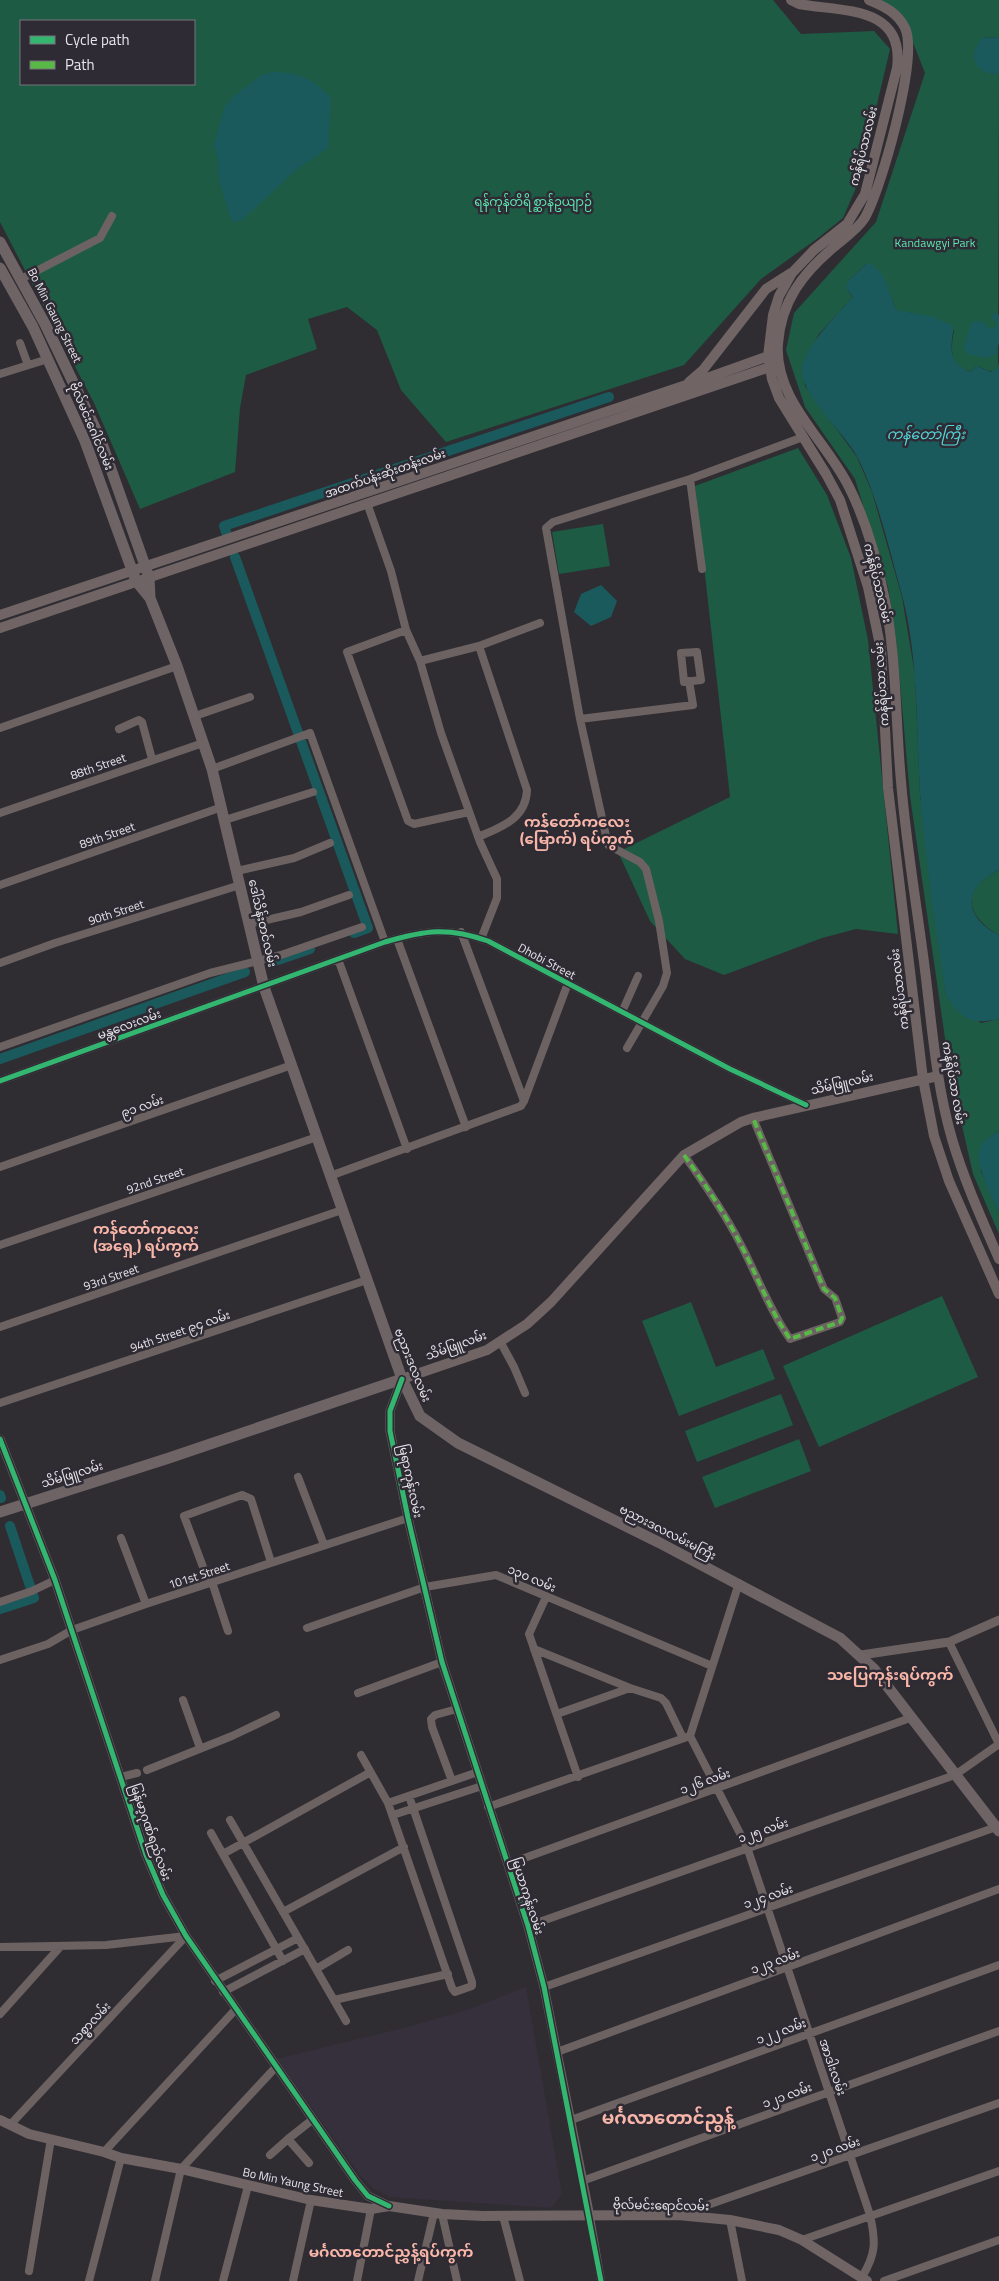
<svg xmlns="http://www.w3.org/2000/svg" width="999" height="2281" font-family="'Titillium Web','Noto Sans Myanmar',sans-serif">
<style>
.built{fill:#36303d}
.green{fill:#1d5b45;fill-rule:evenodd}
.water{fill:#1a5a5d}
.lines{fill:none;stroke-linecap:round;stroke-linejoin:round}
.canal{stroke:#1a5a5d;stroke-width:10}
.minor{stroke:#6c6262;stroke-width:8}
.tertiary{stroke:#6c6262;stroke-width:9}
.secondary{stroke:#706465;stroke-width:10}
.primary{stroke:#6e6365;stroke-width:11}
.quiet{stroke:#58b947;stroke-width:4;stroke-dasharray:8 4;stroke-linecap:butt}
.cycleway-casing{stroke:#2f2b34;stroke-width:8}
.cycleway{stroke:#33b770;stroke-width:5}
.labels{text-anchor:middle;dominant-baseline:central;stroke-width:5;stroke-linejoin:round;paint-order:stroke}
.street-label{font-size:12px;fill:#e7e4ea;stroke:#2f2b34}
.park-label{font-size:12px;fill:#5be5b0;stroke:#2f2b34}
.water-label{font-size:14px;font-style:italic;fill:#52d6d9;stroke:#2f2b34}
.quarter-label{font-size:15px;font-weight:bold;fill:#f8b6a8;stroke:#2f2b34}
.district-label{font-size:18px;font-weight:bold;fill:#f8b6a8;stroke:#2f2b34}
</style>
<rect width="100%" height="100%" fill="#2f2d32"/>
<!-- built -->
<path class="built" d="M526,1987L562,2194L551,2208L390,2197L374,2189L360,2175L277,2059L415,2025L467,2010Z"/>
<!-- green -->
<path class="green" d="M0,0H773L801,34L874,31L890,49L863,164L855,190L843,218L818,238L761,279L684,365L446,442L401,390L377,330L347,307L308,319L317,349L246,375L240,408L235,472L140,509L94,403L0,222ZM21,21H194V84H21Z
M879,0H999V37L982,38L991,74H999L998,367L993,372L976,366L971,372C968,370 962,369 959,367C949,359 952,341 954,330L912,313L896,311L892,300L867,263L848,281V291L853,297L819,334L805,360L802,372L805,386L857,457L872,492L902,597L915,675L920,795L946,995L981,1023L999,1019V1131L986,1140L981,1171L999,1213V1234L973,1174L950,1073L910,796L896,638L888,587L855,479L805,407L786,350L794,313L876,222L925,73L905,22Z
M798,448L827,495L851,558L868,640L898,934L856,929L822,938L724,975L685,959L650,921L618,852L730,797L695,486Z
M603,524L610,566L559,574L552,532Z
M999,870V935C964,916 961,887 999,870Z
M942,1296L978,1377L819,1447L783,1366Z
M691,1302L716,1367L763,1349L775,1379L679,1416L642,1321Z
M781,1394L793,1425L697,1462L685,1431Z
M799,1439L811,1471L715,1508L702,1477Z"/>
<!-- water -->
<path class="water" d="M999,37V74C976,75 966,56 982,38Z
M275,72C301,73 313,79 331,98L328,148L296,170L241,221L232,222L219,180L218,160L214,145L224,108L234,96L263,74Z
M867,263C886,268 889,295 896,310L930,316L952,325C955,331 952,333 952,340C950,358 955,366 971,372L976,366L992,372L998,367L999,362V870C962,887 963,917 999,935V1019C971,1025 961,1019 946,995C936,930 925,859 920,793C916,727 919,659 902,595C889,549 879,501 858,458C846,435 805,398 802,374C800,350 838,314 853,297L846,288L848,281Z
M994,313L999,315V343L996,354L987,358L967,354L964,347L972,322L980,321L991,329L996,326L997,323L991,317Z
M601,585L617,601L611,617L591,626L574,612L581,594Z
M999,1131V1213C992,1197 973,1162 981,1146C985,1139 992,1136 999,1131Z"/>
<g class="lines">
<!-- canal -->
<path class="canal" d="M226,532L224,526L609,397
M235,557L368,928L354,933
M272,962L310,949
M0,1059L245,972
M0,1495L1,1498
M0,1609L34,1598L10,1526"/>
<!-- minor -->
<path class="minor" d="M21,279L100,238L112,216
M20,343L28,365
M0,374L48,359
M690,479L702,569
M367,503L391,571L406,630
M697,652L701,680L684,682L681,653Z
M420,661L479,646L540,623
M195,716L250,697
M580,719L693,705L689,681
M0,728L177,666
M119,729L139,720L142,722L152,759
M212,769L310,733L385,942
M469,812L414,824L408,821L347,652L406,630L420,661L441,733L480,842L497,879V898L481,939
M0,813L203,743
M225,820L313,792
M478,837C501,827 526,819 527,790L479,646
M237,871L294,858L330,843
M0,885L222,807
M249,924L301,912L349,895
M461,932L524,1101
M397,939L466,1127
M338,959L407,1149
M0,963L55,943L240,885
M622,1012L638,976
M0,1047L210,973L281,955L362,927
M627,1048L663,986L667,973L659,921L646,869L640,862L608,845L580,719L546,528L553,522L690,479L803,437
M0,1081L385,942C426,930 448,927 488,941L730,1069L806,1105
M684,1155C704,1183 724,1212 740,1243C757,1275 769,1309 790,1339L840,1322L842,1318L835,1298L824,1289L753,1118
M0,1167L292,1065
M330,1176L521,1106L524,1101L568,983
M0,1245L317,1137
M0,1327L342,1210
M501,1343L514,1367L525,1393
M0,1403L367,1280
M298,1477L324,1545
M121,1538L146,1604
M212,1582L228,1631
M209,1583L184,1516L242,1495L251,1499L271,1562
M546,1597L529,1634L578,1777
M0,1602L32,1591L55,1580
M307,1628L425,1587L496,1575L712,1666
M949,1642L999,1744
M534,1649L630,1688L661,1698L666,1703L683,1738
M0,1660L48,1644L72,1630L146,1604L408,1518
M358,1693L442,1662
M183,1700L200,1748
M557,1714L630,1688
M690,1736L747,1847L870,2215C876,2242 876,2254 862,2277
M690,1736L739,1583
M361,1755L388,1803L452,1988L455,1992L472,1986V1982L409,1796
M147,1770L232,1736L276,1715
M121,1777L137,1773
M452,1781L432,1727L431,1719L435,1715L457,1709
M388,1803L478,1772
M488,1807L690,1736
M393,1815L482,1786
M230,1820L346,2021
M211,1833L283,1961
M223,1854L369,1773
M508,1864L910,1718
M283,1912L404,1847
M528,1926L955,1775L999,1744
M0,1947L106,1945L186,1936
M316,1969L348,1950
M215,1981L298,1938
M544,1987L999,1826
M223,1992L305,1949
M334,2000L448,1974
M0,2014L60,1947
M557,2052L999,1889
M571,2120L999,1965
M10,2125L186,1936
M104,2152L235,2010
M270,2155L288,2139
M309,2163L288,2139L312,2120
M582,2181L999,2031
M442,2214L457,2281
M682,2214L999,2103
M503,2216L520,2281
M590,2217L601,2281
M730,2220L742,2281
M802,2240L999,2171
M29,2271L51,2139
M89,2281L121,2158
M155,2281L181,2169L275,2068
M223,2281L248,2186
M293,2281L311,2200
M357,2281L371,2209
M418,2281L434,2213
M884,2281L999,2240"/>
<!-- tertiary -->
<path class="tertiary" d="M402,1379L390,1411V1431L408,1518L442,1662L528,1926L544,1987L590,2217
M0,1439L55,1580L146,1855L163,1895L186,1936L355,2180L368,2196L389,2206
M861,1655L949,1642L999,1620"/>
<!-- secondary -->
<path class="secondary" d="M791,0L799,4C842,12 905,5 897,68L865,194L847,224L814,250L792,273L779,296L773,315L768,356L772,379L779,398L826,474L840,500L868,587L881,650L888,788L923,1079L934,1136L949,1181L999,1294
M869,0C884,6 898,13 905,28C919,56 881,191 864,219C857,230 844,238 834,247C803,273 781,301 778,344C774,400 826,440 849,487C865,519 876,556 883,591C897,653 895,717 901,781C906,844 917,907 925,970C932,1026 936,1084 952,1139C964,1180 982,1220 999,1259
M689,382L703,370L766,289L791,273
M0,615L707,378L774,354
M0,628L773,366
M402,1379L487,1350L527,1324L551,1302L684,1155L696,1148L741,1122L753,1118L938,1076
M0,2120L29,2134L104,2152L121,2158L181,2169L311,2200L371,2209L389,2206L442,2214L483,2216L678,2215L730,2220L779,2230L802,2240L867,2281"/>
<!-- primary -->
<path class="primary" d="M0,242L45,324L100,438L149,577L150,598L177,666L212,769L264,987L402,1379L420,1416L458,1443L658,1542L840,1638L874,1669L999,1831
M0,268L33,327L85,441L136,581L150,598
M0,1512L169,1458L402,1379"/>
<!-- quiet -->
<path class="quiet" d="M684,1155C704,1183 724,1212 740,1243C757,1275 769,1309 790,1339L840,1322L842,1318L835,1298L824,1289L753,1118"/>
<!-- cycleway casing -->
<g class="cycleway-casing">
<path id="cycleway" d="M0,1081L385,942C426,930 448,927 488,941L730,1069L806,1105
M402,1379L390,1411V1431L408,1518L442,1662L528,1926L544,1987L601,2281
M0,1439L55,1580L146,1855L163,1895L186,1936L355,2180L368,2196L389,2206"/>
</g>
<!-- cycleway -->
<use href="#cycleway" class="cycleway"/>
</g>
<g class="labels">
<!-- street labels -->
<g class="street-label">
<text transform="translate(863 146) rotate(-76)">ကန်ရိပ်သာလမ်း</text>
<text transform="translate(55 315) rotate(63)">Bo Min Gaung Street</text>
<text transform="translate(92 426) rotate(67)">ဗိုလ်မင်းဂေါင်လမ်း</text>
<text transform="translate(385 473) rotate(-19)">အထက်ပန်းဆိုးတန်းလမ်း</text>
<text transform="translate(878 583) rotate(76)">ကန်ရိပ်သာလမ်း</text>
<text transform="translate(881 684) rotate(-94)">ကန်ရိပ်သာ လမ်း</text>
<text transform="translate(98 766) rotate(-19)">88th Street</text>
<text transform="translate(107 835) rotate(-19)">89th Street</text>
<text transform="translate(116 912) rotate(-18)">90th Street</text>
<text transform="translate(263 923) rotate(77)">ဒေါ်သိန်းတင်လမ်း</text>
<text transform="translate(547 961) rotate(28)">Dhobi Street</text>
<text transform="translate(899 989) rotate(-97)">ကန်ရိပ်သာလမ်း</text>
<text transform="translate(129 1024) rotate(-20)">မန္တလေးလမ်း</text>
<text transform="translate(842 1083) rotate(-13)">သိမ်ဖြူလမ်း</text>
<text transform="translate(954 1083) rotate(80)">ကန်ရိပ်သာ လမ်း</text>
<text transform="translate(142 1106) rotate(-19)">၉၁ လမ်း</text>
<text transform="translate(155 1180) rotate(-19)">92nd Street</text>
<text transform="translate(111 1277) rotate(-19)">93rd Street</text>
<text transform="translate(180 1331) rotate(-19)">94th Street ၉၄ လမ်း</text>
<text transform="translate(456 1345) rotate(-20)">သိမ်ဖြူလမ်း</text>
<text transform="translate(413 1365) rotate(68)">ဗညားဒလလမ်း</text>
<text transform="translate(72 1474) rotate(-17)">သိမ်ဖြူလမ်း</text>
<text transform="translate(411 1481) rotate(78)">မြရာကုန်းလမ်း</text>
<text transform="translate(668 1532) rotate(27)">ဗညားဒလလမ်းမကြီး</text>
<text transform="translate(199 1575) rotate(-18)">101st Street</text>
<text transform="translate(532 1578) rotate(23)">၁၃၀ လမ်း</text>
<text transform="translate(705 1781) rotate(-20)">၁၂၆ လမ်း</text>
<text transform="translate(763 1830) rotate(-19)">၁၂၅ လမ်း</text>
<text transform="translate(151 1832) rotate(71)">မြန်မာ့ဂုဏ်ရည်လမ်း</text>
<text transform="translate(528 1896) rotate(72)">မြယာကုန်းလမ်း</text>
<text transform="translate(768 1896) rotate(-19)">၁၂၄ လမ်း</text>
<text transform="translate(775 1961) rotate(-20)">၁၂၃ လမ်း</text>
<text transform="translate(90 2023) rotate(-47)">သစ္စာလမ်း</text>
<text transform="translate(781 2031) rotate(-20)">၁၂၂ လမ်း</text>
<text transform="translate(833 2067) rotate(71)">အာဒါးလမ်း</text>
<text transform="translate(787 2095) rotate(-20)">၁၂၁ လမ်း</text>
<text transform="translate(835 2149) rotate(-19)">၁၂၀ လမ်း</text>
<text transform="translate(293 2182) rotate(12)">Bo Min Yaung Street</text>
<text transform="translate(661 2205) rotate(1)">ဗိုလ်မင်းရောင်လမ်း</text>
</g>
<!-- park labels -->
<g class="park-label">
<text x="533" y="201">ရန်ကုန်တိရိစ္ဆာန်ဥယျာဉ်</text>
<text x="935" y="242">Kandawgyi Park</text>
</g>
<!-- water labels -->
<g class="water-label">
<text x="926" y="433">ကန်တော်ကြီး</text>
</g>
<!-- quarter labels -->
<g class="quarter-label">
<text x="577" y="821">ကန်တော်ကလေး<tspan x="577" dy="17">(မြောက်) ရပ်ကွက်</tspan></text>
<text x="146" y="1228">ကန်တော်ကလေး<tspan x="146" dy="17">(အရှေ့) ရပ်ကွက်</tspan></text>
<text x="890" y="1674">သပြေကုန်းရပ်ကွက်</text>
<text x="391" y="2251">မင်္ဂလာတောင်ညွှန့်ရပ်ကွက်</text>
</g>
<!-- district labels -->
<g class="district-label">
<text x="668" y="2117">မင်္ဂလာ‌တောင်ညွန့်</text>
</g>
</g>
<!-- legend -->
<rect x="20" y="20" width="175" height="65" fill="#2f2b34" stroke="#79757d"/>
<rect x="30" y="36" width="25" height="8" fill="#33b770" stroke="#79757d"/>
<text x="65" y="45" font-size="15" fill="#e7e4ea">Cycle path</text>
<rect x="30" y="61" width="25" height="8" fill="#58b947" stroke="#79757d"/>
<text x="65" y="70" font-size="15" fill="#e7e4ea">Path</text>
</svg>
